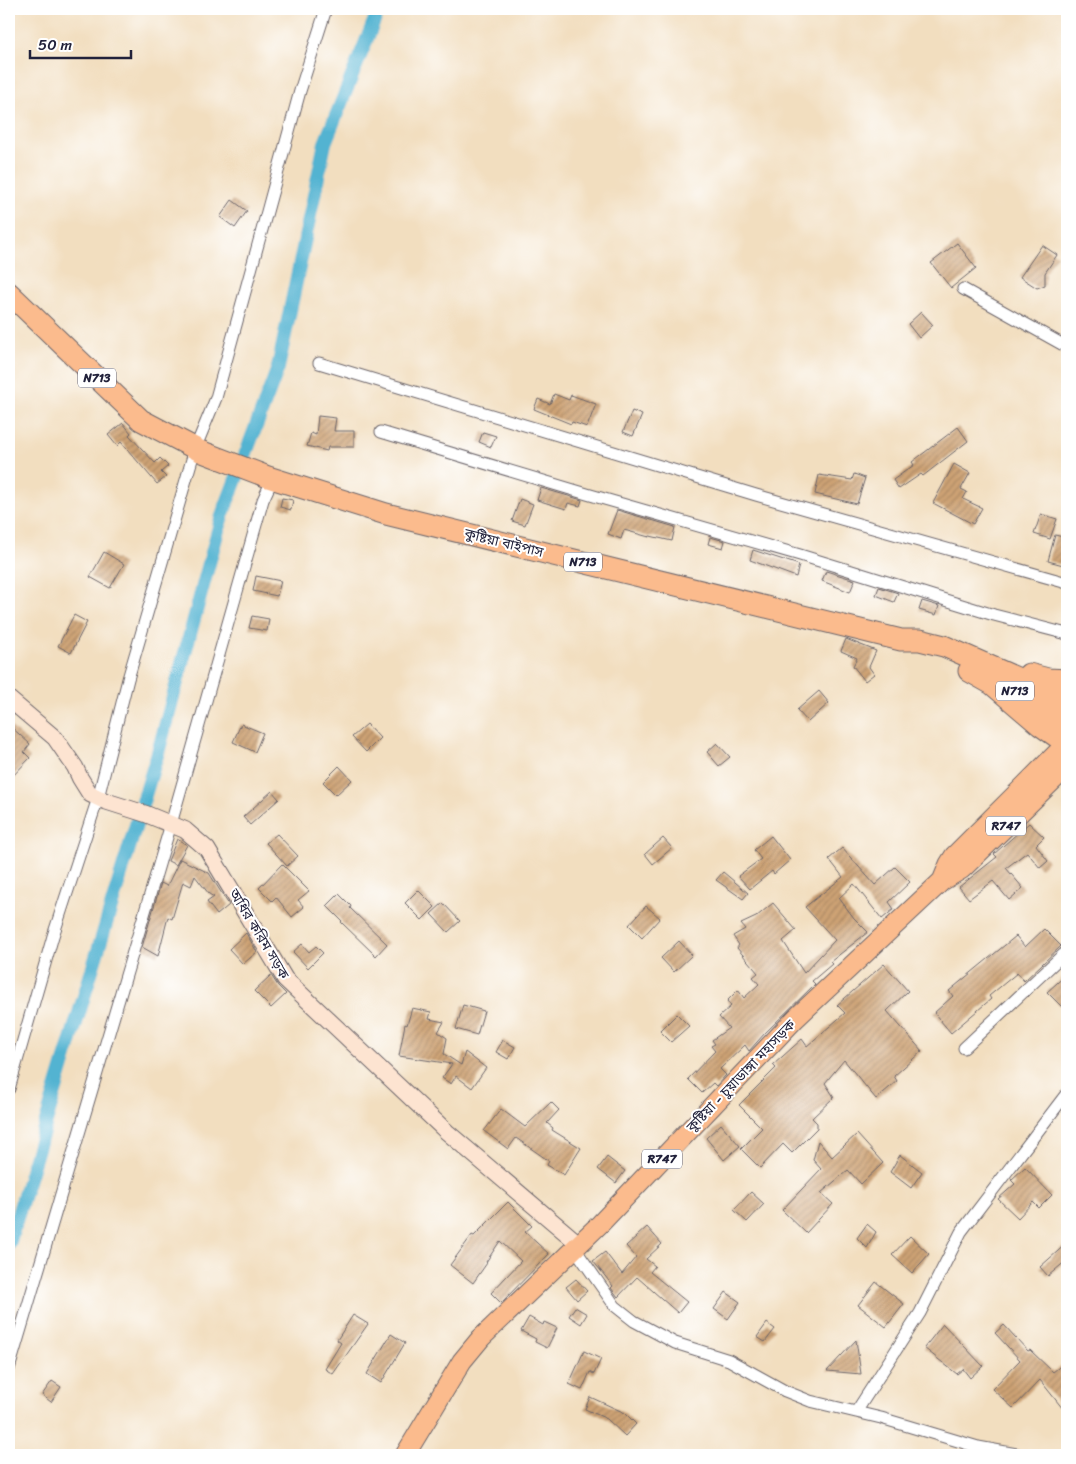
<svg xmlns="http://www.w3.org/2000/svg" width="1076" height="1464" font-family="Sriracha,'Noto Sans Bengali',sans-serif">
<style>
.lines{fill:none;stroke-linecap:round;stroke-linejoin:round}
.canal{stroke:#53b3d1;stroke-width:14}
.building{fill:url(#building-hatch)}
.street-casing{stroke:#6b6469;stroke-width:13}
.secondary-casing{stroke:#6b6469;stroke-width:18}
.primary-casing{stroke:#6b6469;stroke-width:21}
.highway-casing{stroke:#6b6469;stroke-width:23}
.street{stroke:#fff;stroke-width:11}
.secondary{stroke:#fde4d1;stroke-width:16}
.primary{stroke:#fbbb8d;stroke-width:19}
.highway{stroke:#fbbb8d;stroke-width:21}
.labels{text-anchor:middle;dominant-baseline:central;stroke-width:4;stroke-linejoin:round;paint-order:stroke}
.shield{fill:#fff;stroke:#646476;stroke-width:1}
.shield-label{font-size:12px;font-weight:bold;fill:#22223b}
.street-label{font-size:14px;fill:#22223b;stroke:#fff}
</style>
<defs>
<pattern id="building-hatch" width="6" height="6" patternUnits="userSpaceOnUse" patternTransform="scale(1.25)"><rect width="6" height="6" fill="#cea375"/><path d="M-1 1l2-2M0 6l6-6M5 7l2-2" fill="none" stroke="#a78461"/></pattern>
</defs>
<rect width="100%" height="100%" fill="#fff"/>
<filter id="ink" filterUnits="userSpaceOnUse"><feTurbulence type="fractalNoise" baseFrequency=".02" numOctaves="2"/><feDisplacementMap in="SourceGraphic" scale="10" xChannelSelector="R" yChannelSelector="G"/><feConvolveMatrix kernelMatrix="1 2 1 2 8 2 1 2 1" color-interpolation-filters="sRGB"/></filter>
<filter id="wash" filterUnits="userSpaceOnUse"><feTurbulence type="fractalNoise" baseFrequency=".0096" numOctaves="4" result="noise"/><feDisplacementMap in="SourceGraphic" scale="20" xChannelSelector="R" yChannelSelector="G"/><feGaussianBlur stdDeviation="1.12" result="paint"/><feColorMatrix in="noise" values="0 0 0 0 0 0 0 0 0 0 0 0 0 0 0 0 0 1.4 0 .05"/><feComposite in="paint" operator="in"/></filter>
<g filter="url(#wash)">
<rect width="100%" height="100%" fill="#f2debf"/>
<g class="lines">
<!-- canal -->
<path class="canal" d="M9,1244L159,749L221,519L278,368L325,143L379,9"/>
</g>
<g id="blocks">
<!-- building -->
<path class="building" d="M232,200L247,211L235,228L220,217Z
M957,243L976,268L951,288L931,263Z
M1042,245L1057,255L1045,273V285L1037,288L1020,277Z
M921,312L933,325L919,338L908,324Z
M554,394L569,400L571,395L596,404L587,427L572,422L571,424L534,409L538,399L550,404Z
M632,411L642,415L633,436L623,432Z
M318,416L336,418L334,431H354V447H328L327,451L307,446L311,433L316,435Z
M123,423L131,433L129,435L155,463L160,458L168,466L161,472L166,477L157,484L121,442L117,446L108,435Z
M958,427L968,441L923,476L921,474L899,489L893,480L914,465L912,462Z
M483,432L496,436L491,447L479,442Z
M954,464L970,473L961,489L967,492L963,499L982,508L973,524L933,503Z
M854,474L865,478L857,504L815,494L819,475L852,480Z
M541,488L582,500L580,506L568,503L566,509L537,500Z
M282,498L293,500L291,510L280,507Z
M520,499L533,504L525,525L512,521Z
M617,510L675,527L672,541L650,536L649,537L624,530L621,539L608,534Z
M1041,514L1057,519L1050,539L1034,534Z
M1055,535L1067,538V566L1048,561Z
M710,537L725,541L723,548L708,544Z
M753,550L799,565L796,577L750,560Z
M104,552L124,564L110,588L90,577Z
M826,571L855,580L850,592L822,581Z
M256,576L281,581L277,596L253,591Z
M879,587L898,593L894,602L876,595Z
M922,601L939,606L936,615L919,610Z
M74,615L87,622L71,653L58,646Z
M252,616L269,619L267,631L249,628Z
M846,639L876,651L869,667L874,674L865,681L853,666L857,658L841,651Z
M819,691L829,703L808,722L797,710Z
M241,724L263,733L255,752L233,742Z
M367,724L380,738L366,752L352,737Z
M9,725L30,744L24,752L30,758L9,780Z
M717,743L730,757L719,766L707,752Z
M339,766L352,780L336,795L323,782Z
M272,791L279,799L250,825L243,817Z
M1029,823L1044,837L1036,845L1048,861L1040,868L1027,852L1006,868L1023,888L1009,900L993,881L969,899L959,887L997,857L994,854Z
M277,834L298,856L287,866L266,843Z
M771,836L790,860L774,874L772,871L750,889L738,876L761,859L754,850Z
M663,838L672,848L653,864L645,854Z
M177,839L187,845L176,865L168,861Z
M842,848L875,885L895,867L910,882L889,902L894,909L882,919L854,884L839,898L854,918L868,932L830,962L832,964L812,981L815,984L765,1033L749,1051L745,1045L720,1069L726,1075L716,1086L713,1083L702,1093L688,1079L715,1051L711,1046L715,1044L712,1040L729,1028L719,1017L731,1006L727,1001L738,990L744,998L759,984L753,977L758,973L737,948L739,945L733,936L745,929L741,924L756,917L773,903L796,930L783,941L804,973L835,940L805,907L843,877L829,859Z
M180,859L209,873L229,905L217,915L207,902L214,897L209,894L195,876L191,886L183,882L172,919L168,917L158,956L142,947L161,883L167,886Z
M282,864L309,891L298,900L304,907L292,917L276,897L272,901L259,888Z
M723,872L748,893L743,899L716,880Z
M418,890L435,907L422,920L405,903Z
M339,894L351,906L350,908L387,944L376,956L341,922L342,921L327,906Z
M443,903L460,921L448,932L431,914Z
M646,906L660,918L642,938L629,925Z
M1044,929L1061,946L1024,981L1017,973L989,996L991,999L951,1033L934,1013L953,996L949,991L1016,936L1025,947Z
M246,933L257,952L243,964L229,949Z
M679,941L692,955L674,972L661,958Z
M302,944L309,952L316,946L323,953L308,968L293,952Z
M884,964L908,991L887,1011L922,1051L894,1076L897,1081L876,1099L844,1060L825,1083L834,1097L812,1118L817,1123V1128L792,1153L783,1144L760,1168L741,1149L762,1128L739,1105L776,1068L773,1065L802,1039L807,1046L845,1013L837,1005Z
M1067,974V1012L1047,992Z
M271,975L278,986L286,994L271,1008L254,991Z
M463,1005L484,1011L477,1035L456,1029Z
M412,1008L431,1012L429,1019L444,1022L438,1032L447,1038L444,1054L461,1065L465,1052L486,1068L472,1088L456,1076L451,1084L442,1078L452,1064L399,1056L405,1024L407,1025Z
M677,1014L689,1026L671,1042L660,1031Z
M503,1040L515,1047L508,1059L496,1052Z
M551,1102L559,1110L547,1123L553,1128L552,1130L581,1148L564,1175L547,1165L549,1161L516,1138L508,1149L484,1131L501,1109L525,1127Z
M721,1124L740,1146L724,1160L706,1138Z
M857,1134L883,1163L861,1184L848,1170L821,1193L833,1204L806,1233L782,1210L821,1169L813,1160L818,1141L832,1157Z
M900,1155L922,1172L911,1188L890,1172Z
M607,1157L625,1171L616,1183L598,1169Z
M1025,1167L1052,1195L1039,1208L1033,1202L1018,1218L998,1199L1015,1184L1011,1180Z
M751,1192L764,1204L747,1222L734,1210Z
M508,1202L532,1226L525,1232L549,1254L501,1303L491,1293L521,1261L500,1241L486,1262L487,1263L473,1283L450,1265L472,1235L474,1236Z
M867,1224L876,1232L867,1248L857,1238Z
M647,1227L662,1244L646,1259L655,1266L650,1272L687,1302L678,1313L637,1277L618,1297L611,1288L613,1286L593,1261L605,1252L622,1274L636,1257L626,1246Z
M910,1236L929,1254L912,1273L892,1255Z
M1067,1243V1260L1048,1276L1040,1267Z
M576,1279L587,1291L577,1300L566,1287Z
M876,1282L904,1304L886,1327L858,1305Z
M726,1292L740,1302L728,1319L714,1309Z
M575,1307L587,1314L581,1324L569,1316Z
M353,1315L368,1324L333,1374L325,1369L341,1343L337,1340Z
M529,1317L543,1325L544,1322L557,1328L547,1348L535,1342L536,1339L521,1331Z
M767,1323L775,1329L765,1342L757,1337Z
M943,1324L983,1366L970,1378L963,1369L957,1374L924,1348Z
M1004,1325L1028,1351L1030,1350L1053,1372L1067,1361V1414L1040,1380L1013,1408L992,1389L1020,1360L995,1333Z
M391,1334L405,1343L381,1383L367,1374Z
M856,1340L861,1374L827,1371Z
M584,1351L601,1359L594,1374L590,1372L582,1390L569,1384Z
M52,1381L61,1387L51,1402L42,1395Z
M590,1397L625,1413L636,1424L625,1436L607,1419L585,1409Z"/>
</g>
</g>
<g filter="url(#ink)">
<use href="#blocks" fill-opacity="0" stroke="#6b6469" stroke-width="1"/>
<g class="lines">
<!-- street casing -->
<g class="street-casing">
<path id="street" d="M963,289L1067,347
M319,363L756,495L1067,583
M381,432L587,494L800,555L994,615L1067,634
M964,1048L1067,951
M9,1089L53,936L98,798L128,679L195,449L216,398L300,91L326,9
M575,1249L615,1306L634,1321L675,1343L729,1360L785,1391L810,1401L881,1418L978,1447L1022,1455
M9,1369L171,824L263,500L273,478
M856,1412L920,1313L961,1232L1067,1093"/>
</g>
<!-- secondary casing -->
<g class="secondary-casing">
<path id="secondary" d="M9,699L55,738L75,767L80,778L90,794L105,801L146,814L185,830L207,849L285,979L447,1132L579,1244"/>
</g>
<!-- primary casing -->
<g class="primary-casing">
<path id="primary" d="M942,881L949,864L954,856L1064,746
M405,1455L462,1361L481,1338L600,1224L796,1018L942,881L962,869L1067,767"/>
</g>
<!-- highway casing -->
<g class="highway-casing">
<path id="highway" d="M9,293L141,420L200,451L268,477L386,514L901,640H920L944,646L1067,700
M969,671L992,684L1040,725L1060,739
M1029,674L1048,679L1067,680
M1013,689L1030,698L1061,722"/>
</g>
<!-- street -->
<use href="#street" class="street"/>
<!-- secondary -->
<use href="#secondary" class="secondary"/>
<!-- primary -->
<use href="#primary" class="primary"/>
<!-- highway -->
<use href="#highway" class="highway"/>
</g>
</g>
<g class="labels">
<!-- shield labels -->
<g class="shield">
<rect x="78" y="368.5" width="38" height="19" rx="4"/>
<rect x="564" y="552.5" width="38" height="19" rx="4"/>
<rect x="996" y="681.5" width="38" height="19" rx="4"/>
<rect x="986" y="816.5" width="40" height="19" rx="4"/>
<rect x="642" y="1149.5" width="40" height="19" rx="4"/>
</g>
<g class="shield-label">
<text x="97" y="378">N713</text>
<text x="583" y="562">N713</text>
<text x="1015" y="691">N713</text>
<text x="1006" y="826">R747</text>
<text x="662" y="1159">R747</text>
</g>
<!-- street labels -->
<g class="street-label">
<text transform="translate(504 543) rotate(14)">কুষ্টিয়া বাইপাস</text>
<text transform="translate(259 934) rotate(59)">অধির করিম সড়ক</text>
<text transform="translate(741 1076) rotate(-46)">কুষ্টিয়া - চুয়াডাঙ্গা মহাসড়ক</text>
</g>
</g>
<!-- margin -->
<rect width="1076" height="1464" fill="none" stroke="#fff" stroke-width="30"/>
<!-- scale -->
<path d="M30 50v8h101v-8" fill="none" stroke="#22223b" stroke-width="2.5"/>
<text x="38" y="50" font-size="15" fill="#22223b" stroke="#ffffff" stroke-width="4" paint-order="stroke">50 m</text>
</svg>
